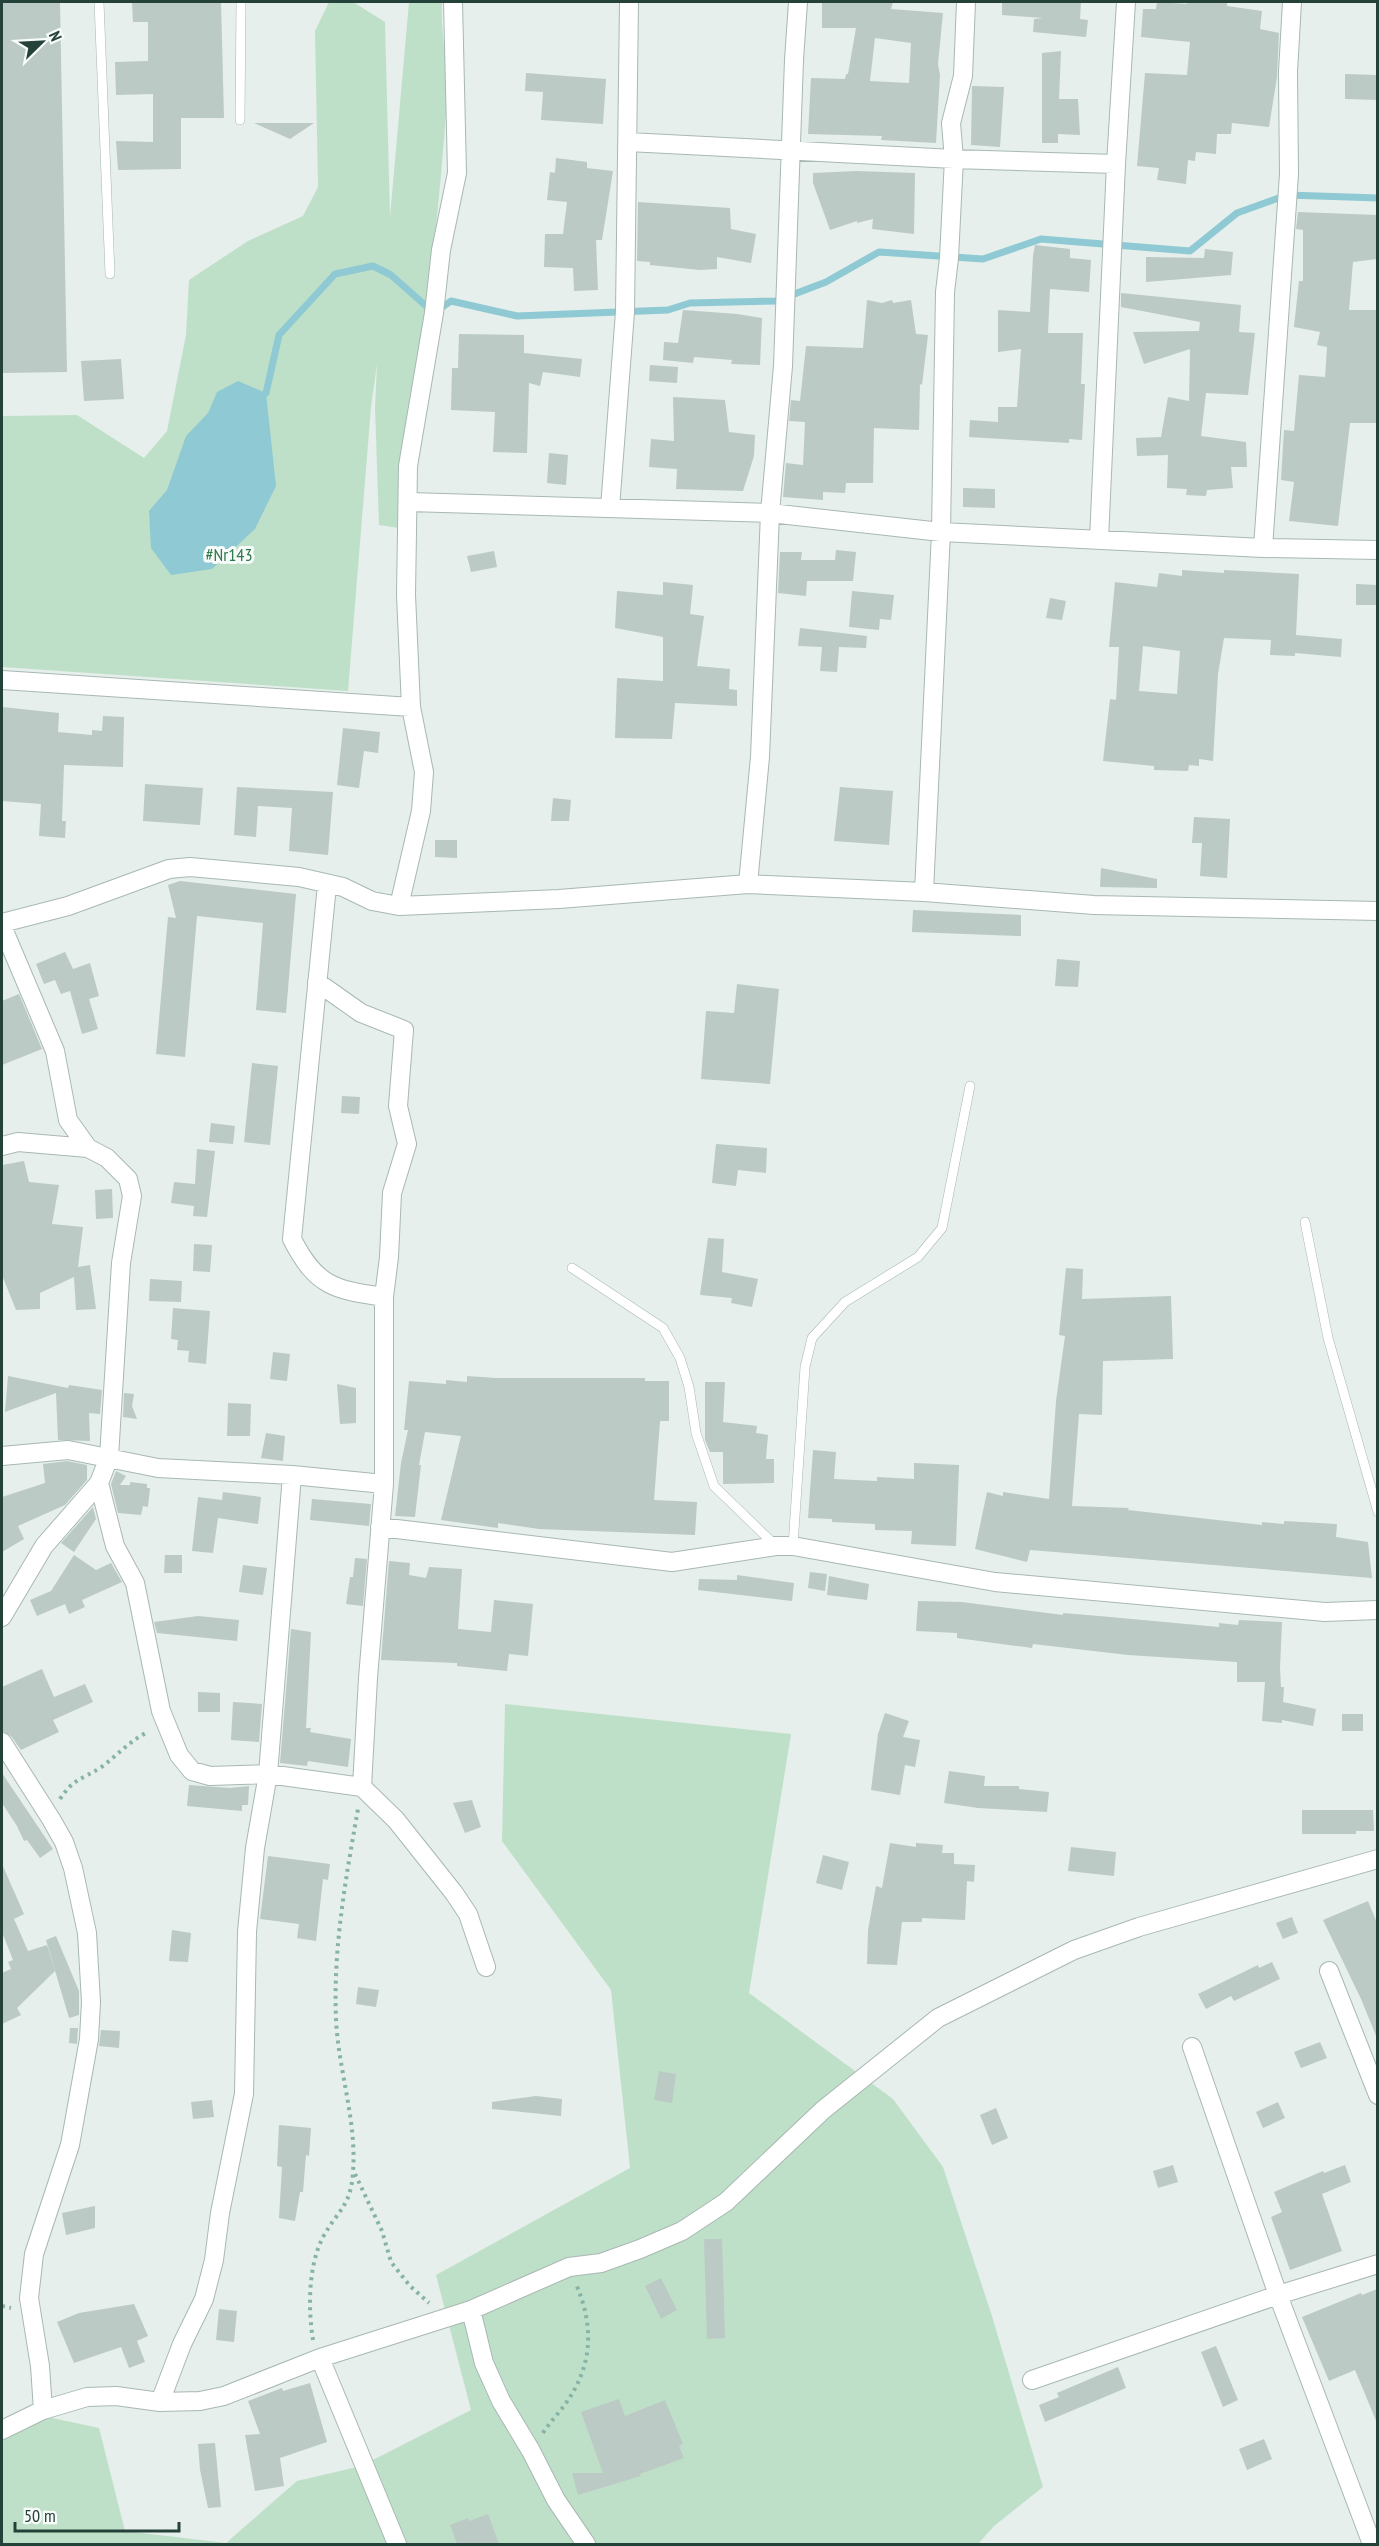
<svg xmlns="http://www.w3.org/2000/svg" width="1379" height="2546" font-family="'PT Sans Narrow',sans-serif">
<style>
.green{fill:#bfe0c8}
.water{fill:#8ec9d4}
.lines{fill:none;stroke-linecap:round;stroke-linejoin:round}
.stream{stroke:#8ec9d4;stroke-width:7}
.building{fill:#bbcac4;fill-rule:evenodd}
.service-casing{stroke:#a8b8b2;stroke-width:10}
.minor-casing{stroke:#a8b8b2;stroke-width:20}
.path{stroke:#86b3a5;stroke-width:4;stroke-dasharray:3 4.5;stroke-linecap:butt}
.service{stroke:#fff;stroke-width:9}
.minor{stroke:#fff;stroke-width:18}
.labels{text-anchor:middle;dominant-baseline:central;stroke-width:6;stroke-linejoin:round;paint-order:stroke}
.park-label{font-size:18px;fill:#2d7a4b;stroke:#f7fbf9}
</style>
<rect width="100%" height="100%" fill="#e6efeb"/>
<!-- green -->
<path class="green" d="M329,2H353L385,22L390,217L409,2H442C440,34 449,65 447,97C438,241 417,384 399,528L379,525L375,408L377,364L371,407L348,691L2,667V416L77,415L144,458L167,431L186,335L189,280L248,241L303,216L318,187L315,31Z
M505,1704L791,1734L749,1993L893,2099L943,2167L991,2313L1043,2487L994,2526L978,2544H2V2433L43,2416L99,2428L125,2531L226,2543L297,2481L361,2466L471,2410L436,2275L630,2168L611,1990L502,1841Z"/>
<!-- water -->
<path class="water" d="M238,381L266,393L276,486L255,529L212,569L171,575L151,548L149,511L167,490L186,436L208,413L217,392Z"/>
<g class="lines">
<!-- stream -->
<path class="stream" d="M266,393L279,335L335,274L373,266L391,275L434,313L451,301L517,316L668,310L690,303L776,301L826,282L879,252L983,259L1041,239L1190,251L1237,213L1287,195L1378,198"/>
</g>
<!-- building -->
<path class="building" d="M2,2H60L67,372L2,373Z
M132,2H221L224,118H181V169L118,170L116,141L153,142V94L116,95L115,62L148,61V22H133Z
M822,2H893L891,9L943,13L938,64L940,75L936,143L881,140L882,136L808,134L811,78L845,79L846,74H848L856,28H822ZM875,38L911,43L909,83L870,81Z
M1002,2H1081L1080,19L1088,20L1086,37L1033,32L1034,19L1043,18L1002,15Z
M1157,2L1187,4V2H1227V6L1262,11L1260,29L1279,33L1277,77L1269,127L1232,123L1231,134H1217L1216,154L1196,152L1195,161L1188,160L1186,184L1157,180L1159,168L1137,166L1145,73L1187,75L1190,42L1141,37L1143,9H1156Z
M1061,51L1059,99H1078L1080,135L1058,134V143H1042V53Z
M526,73L606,79L603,124L541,120L543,92L525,91Z
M1345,74L1377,75V100L1345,99Z
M972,86L1004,87L1000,147L971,145Z
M254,123H314L290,139Z
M556,158L587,162V168L613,171L602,240H596L598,290L574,291L573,268L544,267L545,234H563L567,202L547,200L550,172L555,173Z
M856,171L915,173L914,234L872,229L873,219L857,223V221L830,230L813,183V173Z
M638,202L730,208L731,229L756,234L751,263L717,257V269L700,270L650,265V262L637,261Z
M1298,212L1377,215V259L1353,262L1349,310H1377V423H1350L1338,526L1289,521L1294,482L1281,480L1284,430L1294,431L1299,375L1325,377L1327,347L1317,345L1320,332L1294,327L1299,281H1303V230L1296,229Z
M1035,245L1070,249V258L1091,260L1089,292L1050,289L1048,333H1083L1081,384H1085L1082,440L1069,439V443L969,437L970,420L998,422V407H1017L1021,349L998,352V310L1030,312L1033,256Z
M1205,249L1233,252L1231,275L1146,282V257L1204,258Z
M1121,293L1241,305L1239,332L1255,333L1248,395L1206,393L1201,436L1246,442L1247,467H1231L1233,488L1207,490L1206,496L1186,495L1187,489L1167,488L1168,455L1137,456L1136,438L1161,437L1168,397L1189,401L1190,349L1144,364L1133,332L1199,331L1200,322L1121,307Z
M867,300L882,303L892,300L893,303L911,300L916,334L928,335L922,385L920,384L919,430L874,428L873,483H846L845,493L823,492V500L783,497L786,463L803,465L805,422L789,421L791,400L800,401L806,346L863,348Z
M683,310L737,314L762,318L760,365L731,364L732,360L694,357L693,363L663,360L664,342L678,343Z
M459,334L524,335V353L582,359L580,377L543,372L540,386L529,383L527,453L493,452L495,412L451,410L452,368H458Z
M121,359L124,399L84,401L81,361Z
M650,365L678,367L677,383L649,381Z
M673,397L725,400L729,432L755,435L754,456L743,491L676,489L677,469L649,467L651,439L674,441Z
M549,453L568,455L566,485L547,483Z
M963,488L995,489V508L963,507Z
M836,550L856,552L853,581H807L806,596L778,593L780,552H802L801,560H835Z
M494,551L497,567L471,572L467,556Z
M1182,570L1224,573V570L1299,574L1296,635L1342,639L1341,657L1295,653V656L1270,655L1271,640L1224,638L1218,674L1213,761L1199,759V766L1189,765L1188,771L1154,770V766L1103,761L1110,699L1116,700L1119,647H1109L1115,582L1157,587L1159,573L1182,576ZM1143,646L1180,651L1177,694L1139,691Z
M663,582L693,585L690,614L704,616L697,666L730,669L729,689L737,690V706L675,703L672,739L615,738L617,678L663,681V637L615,628L617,591L663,595Z
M1356,584L1377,585V605H1356Z
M852,591L894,595L891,620L880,619L879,630L849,627Z
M1050,598L1066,601L1062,620L1046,618Z
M800,628L867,636L866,648L839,647L837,672L820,671L822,647L798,646Z
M2,707L59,713L58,732L92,735V730L102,731L103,716L124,717L123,767L64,765L62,821H66L65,838L39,836L41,804L2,801Z
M343,728L380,732L378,753L364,751L359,788L337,785Z
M145,784L203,788L200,825L143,821Z
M237,787L333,792L328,855L289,851L292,808L258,806L256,837L234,835Z
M840,787L893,791L889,845L834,841Z
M553,798L571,800L569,821H551Z
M1194,817L1230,819L1227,878L1200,876L1202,843H1192Z
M435,840H457V858L435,857Z
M1101,868L1157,879V888L1100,887Z
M180,881L296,894L286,1013L256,1010L263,923L197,916L185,1057L156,1054L168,917L176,918L168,885Z
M913,910L1021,915V936L912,932Z
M65,952L73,969L90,963L99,996L89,999L98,1029L82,1034L70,991L61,994L55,980L44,984L36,964Z
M1057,959L1080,961L1078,987L1055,986Z
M737,984L779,989L770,1084L701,1079L706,1011L734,1013Z
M19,994L42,1049L2,1065V1001Z
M252,1063L278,1066L270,1145L244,1142Z
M342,1096L360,1097L359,1114L341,1113Z
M211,1123L235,1126L233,1144L209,1142Z
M716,1144L767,1148L766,1173L738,1170L736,1186L712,1183Z
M197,1149L215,1151L207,1217L193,1216L194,1206L171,1203L174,1182L195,1184Z
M24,1161L29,1182L59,1185L52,1224L83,1227L78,1267L90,1265L96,1309L76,1310L74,1277L40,1293V1309L16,1310L2,1275V1165Z
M112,1189L113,1218L96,1219L95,1190Z
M708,1238L724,1239L722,1272L758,1279L752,1307L731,1303L732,1298L700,1295Z
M194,1244L212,1245L210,1272L193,1271Z
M1066,1268L1083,1269L1082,1299L1171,1296L1173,1359L1103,1361L1102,1415L1079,1414L1072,1506L1129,1508L1128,1510L1262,1525V1522L1284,1524V1521L1337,1524L1336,1537L1368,1542L1372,1578L1030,1550L1027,1562L975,1549L987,1492L1003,1496V1492L1049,1499L1056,1401L1065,1336L1059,1335Z
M150,1279L182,1281L181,1302L149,1301Z
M173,1308L210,1311L206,1364L188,1362L189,1351L177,1350L178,1340L171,1339Z
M273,1352L290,1354L287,1381L270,1379Z
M8,1376L68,1388L69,1385L102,1390L100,1414L89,1413L90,1441L58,1440L56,1393L5,1412Z
M467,1376L496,1378H645V1381H669V1421H660L654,1500L697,1502L695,1535L539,1529L498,1523V1528L441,1520L461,1436L425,1432L419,1465H421L415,1517L395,1516L401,1463L408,1430H404L409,1381L446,1384V1380L467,1382Z
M705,1382H725L723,1422L757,1426L756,1433L768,1435L766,1459H774V1483L723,1484V1452H710L705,1440Z
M337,1384L356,1388V1423L340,1424Z
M124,1393L134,1394L132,1406L137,1419L123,1417Z
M228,1403L251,1404L250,1436H227Z
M266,1433L285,1436L283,1461L261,1458Z
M813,1450L836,1452L834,1479L877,1481V1477L914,1479V1463L959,1465L956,1546L911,1544L912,1531L875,1530V1524L832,1522V1519L808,1518Z
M67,1461L87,1465V1480L65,1505L18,1526L24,1539L2,1552V1497L45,1483L43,1464Z
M116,1471L126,1476L120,1485H130V1482L147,1484V1488H150L148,1507L143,1506L141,1515L118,1513L111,1484Z
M223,1492L261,1497L258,1524L218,1518L213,1553L192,1551L198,1497L222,1500Z
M312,1499L371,1504L369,1526L310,1520Z
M93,1507L96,1519L74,1552L61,1543Z
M74,1555L96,1570L111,1563L122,1582L82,1600L85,1607L69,1614L65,1604L37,1616L30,1600L51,1591Z
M165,1555H182V1573H164Z
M355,1558L367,1559L363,1606L346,1604L350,1577H353Z
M389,1561L410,1563L409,1575L426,1578L429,1567L462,1569L458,1629L491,1632L494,1600L533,1604L528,1656L509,1654L507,1671L457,1666V1663L381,1660Z
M243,1565L267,1568L263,1595L239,1592Z
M810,1572L827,1574L825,1591L808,1588Z
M737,1575L794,1583L792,1601L698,1590L699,1579L737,1580Z
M829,1576L869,1584L867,1600L827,1595Z
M918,1601L962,1602L1063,1615V1613L1099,1616L1219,1627V1623L1238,1625L1239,1620L1282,1622L1280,1668L1281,1687H1284L1283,1702L1316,1709L1313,1726L1282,1720V1723L1262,1721L1265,1682H1237V1662L1128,1655L1033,1644L1032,1648L957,1638V1633L916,1631Z
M198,1616L239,1620L237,1641L157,1633L154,1622Z
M291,1629L311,1632L306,1728H311L310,1732L351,1739L348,1767L308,1761L307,1766L280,1763Z
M42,1669L54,1697L85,1684L93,1702L53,1720L59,1732L21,1750L11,1736L2,1731V1687Z
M198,1692L220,1693V1712H198Z
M233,1702L262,1704L259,1742L231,1740Z
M885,1713L909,1721L903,1737L920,1740L915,1767L905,1765L900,1795L871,1790L878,1734Z
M1342,1714H1363V1731H1342Z
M949,1771L985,1776L984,1786H1019V1789L1049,1792L1047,1812L978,1808L944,1803Z
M2,1773L53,1849L40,1858L27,1840L24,1841L17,1826L2,1803Z
M189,1785L230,1788L249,1786L248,1805H242V1811L187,1806Z
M472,1800L481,1827L465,1833L453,1803Z
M1302,1810H1373L1374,1831H1356V1834H1302Z
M890,1843L916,1847V1843L943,1845L942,1853H954V1864L975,1865L974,1882L967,1881L965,1920L922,1918V1922H902L897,1965L867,1964L868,1930L876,1886L882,1888Z
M1071,1847L1116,1852L1114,1876L1068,1871Z
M823,1855L849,1862L842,1890L816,1883Z
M268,1856L330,1864L328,1880L323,1879L316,1941L297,1938L299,1924L260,1919Z
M2,1864L24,1914L14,1919L28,1951L47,1945L55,1971L17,2008L21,2015L2,2024V1973L11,1969L8,1962L13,1960L2,1932Z
M1368,1901L1377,1923V2038L1361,1999L1323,1920Z
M1292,1917L1298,1933L1283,1939L1276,1923Z
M172,1930L191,1933L188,1962L169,1961Z
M56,1936L79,1991V2015L69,2018L46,1940Z
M1272,1962L1280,1979L1234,2001L1231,1996L1206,2009L1198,1994L1258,1965L1259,1968Z
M358,1987L379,1990L376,2007L356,2004Z
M70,2028H78L77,2044L69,2043Z
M101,2030L120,2031L119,2048L99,2046Z
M1320,2042L1327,2058L1301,2068L1294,2052Z
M659,2071L676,2074L672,2103L654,2100Z
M536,2096L562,2099L561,2116L492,2109V2102Z
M212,2100L214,2117L193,2119L191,2102Z
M1278,2102L1285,2118L1263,2128L1256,2112Z
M996,2108L1008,2138L992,2145L980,2115Z
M279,2125L311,2128L309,2156L306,2155L303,2192H300L295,2221L279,2218L282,2167L277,2166Z
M1173,2165L1178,2182L1158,2188L1153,2171Z
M1345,2165L1351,2182L1322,2194L1342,2251L1290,2270L1271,2217L1282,2212L1274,2192L1323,2171L1324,2173Z
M95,2206V2228L66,2235L62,2213Z
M704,2239H722L725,2338L707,2339Z
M661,2278L677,2310L661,2319L645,2286Z
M1377,2289V2423L1355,2370L1329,2381L1302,2317L1361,2293L1362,2295Z
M134,2304L148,2336L137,2341L145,2362L129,2368L121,2347L74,2363L57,2322L79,2313Z
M219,2309L237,2311L234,2342L216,2340Z
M1216,2346L1238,2400L1223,2407L1201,2352Z
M1118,2367L1126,2388L1045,2422L1039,2405L1059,2397L1057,2393Z
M310,2383L327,2442L280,2458L284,2486L255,2491L245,2435L260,2434L248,2401L282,2388L283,2391Z
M619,2399L625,2416L665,2400L683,2444L679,2446L684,2458L640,2474L641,2476L578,2495L572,2473H603L581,2412Z
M1264,2439L1272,2459L1247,2470L1239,2449Z
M215,2443L221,2507L208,2508L200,2470L198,2444Z
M488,2514L499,2544H457L450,2525L468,2518L469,2521Z"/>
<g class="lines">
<!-- service casing -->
<g class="service-casing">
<path id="service" d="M99,2L110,274
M240,120L241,2
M1305,1222L1328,1338L1378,1512
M572,1268L663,1328L680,1358L689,1387L696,1433L714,1486L776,1546
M793,1546L805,1367L812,1338L845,1302L918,1257L942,1228L970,1086"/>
</g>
<!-- minor casing -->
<g class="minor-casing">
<path id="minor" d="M966,2L963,76L951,123L954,159L1116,164L1126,2
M628,142L954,159L949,258L945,292L941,532L924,892
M409,502L770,513L941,532L1263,548L1378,550
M610,508L625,312L629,2
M1099,540L1116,164
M1263,548L1289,174L1288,72L1292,2
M2,680L411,707L406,595L408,466L434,313L441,250L457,173L453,2
M748,884L760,757L770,513L783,366L794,60L798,2
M327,885L292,1239C316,1286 334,1290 384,1297V1484
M399,906L421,811L424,772L411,707
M2,923L68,906L169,869L190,867L299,877L343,887L372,901L399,906L559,899L748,884L924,892L1094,905L1378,911
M2,926L55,1051L68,1120L88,1148L107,1158L128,1179L132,1196L121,1263L109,1457L99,1483L44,1546L2,1617
M317,982L361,1013L404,1030L398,1106L407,1144L392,1193L389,1257L384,1297
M2,1146L18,1142L88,1148
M2,1456L68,1450L158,1468L292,1475L384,1484L368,1678L362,1787L396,1820L454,1893L468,1914L486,1967
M292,1475L268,1774L362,1787
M99,1483L115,1546L135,1583L161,1711L179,1755L192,1771L210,1776L268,1774L255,1848L247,1932L244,2094L220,2213L214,2260L204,2299L182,2344L160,2402
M380,1527L672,1562L776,1546H793L995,1582L1325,1612L1378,1610
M2,1742L51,1819L64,1842L73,1868L87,1933L91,2002L89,2039L70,2145L34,2254L29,2298L40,2366L43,2410
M1329,1971L1378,2095
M1192,2047L1278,2295L1372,2544
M471,2310L484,2363L501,2401L531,2451L556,2500L586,2544
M320,2358L397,2544
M1032,2380L1278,2295L1378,2264
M2,2430L43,2410L87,2397L116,2396L160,2402L200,2401L224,2396L320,2358L471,2310L569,2267L601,2263L640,2249L682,2231L726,2202L823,2110L938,2018L1074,1950L1139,1927L1378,1859"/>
</g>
<!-- path -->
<path class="path" d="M60,1799C74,1778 81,1780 100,1768C117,1756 129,1741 148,1732
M355,2174L382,2231L391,2262L410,2286L429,2303
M2,2306L11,2308
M313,2340C308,2309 308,2266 323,2237C338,2210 351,2206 353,2172C357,2120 338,2070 336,2018C333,1948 346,1877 358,1809
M543,2433C550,2422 559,2413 566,2403C593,2365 594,2326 576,2284"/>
<!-- service -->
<use href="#service" class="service"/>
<!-- minor -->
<use href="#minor" class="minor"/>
</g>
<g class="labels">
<!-- park labels -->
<g class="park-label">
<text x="229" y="554">#Nr143</text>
</g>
</g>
<!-- border -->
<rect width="1379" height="2546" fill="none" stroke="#24423a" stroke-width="6"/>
<!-- north arrow -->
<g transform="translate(42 42) rotate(66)" stroke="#f7fbf9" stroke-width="4.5" paint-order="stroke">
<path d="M0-4.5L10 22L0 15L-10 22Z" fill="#24423a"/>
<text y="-9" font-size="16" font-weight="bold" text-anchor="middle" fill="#24423a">N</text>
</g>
<!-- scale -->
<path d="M15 2522v9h164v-9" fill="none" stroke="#24423a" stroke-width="3"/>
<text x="24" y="2522" font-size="18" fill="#24423a" stroke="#f7fbf9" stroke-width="4.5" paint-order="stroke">50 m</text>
</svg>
